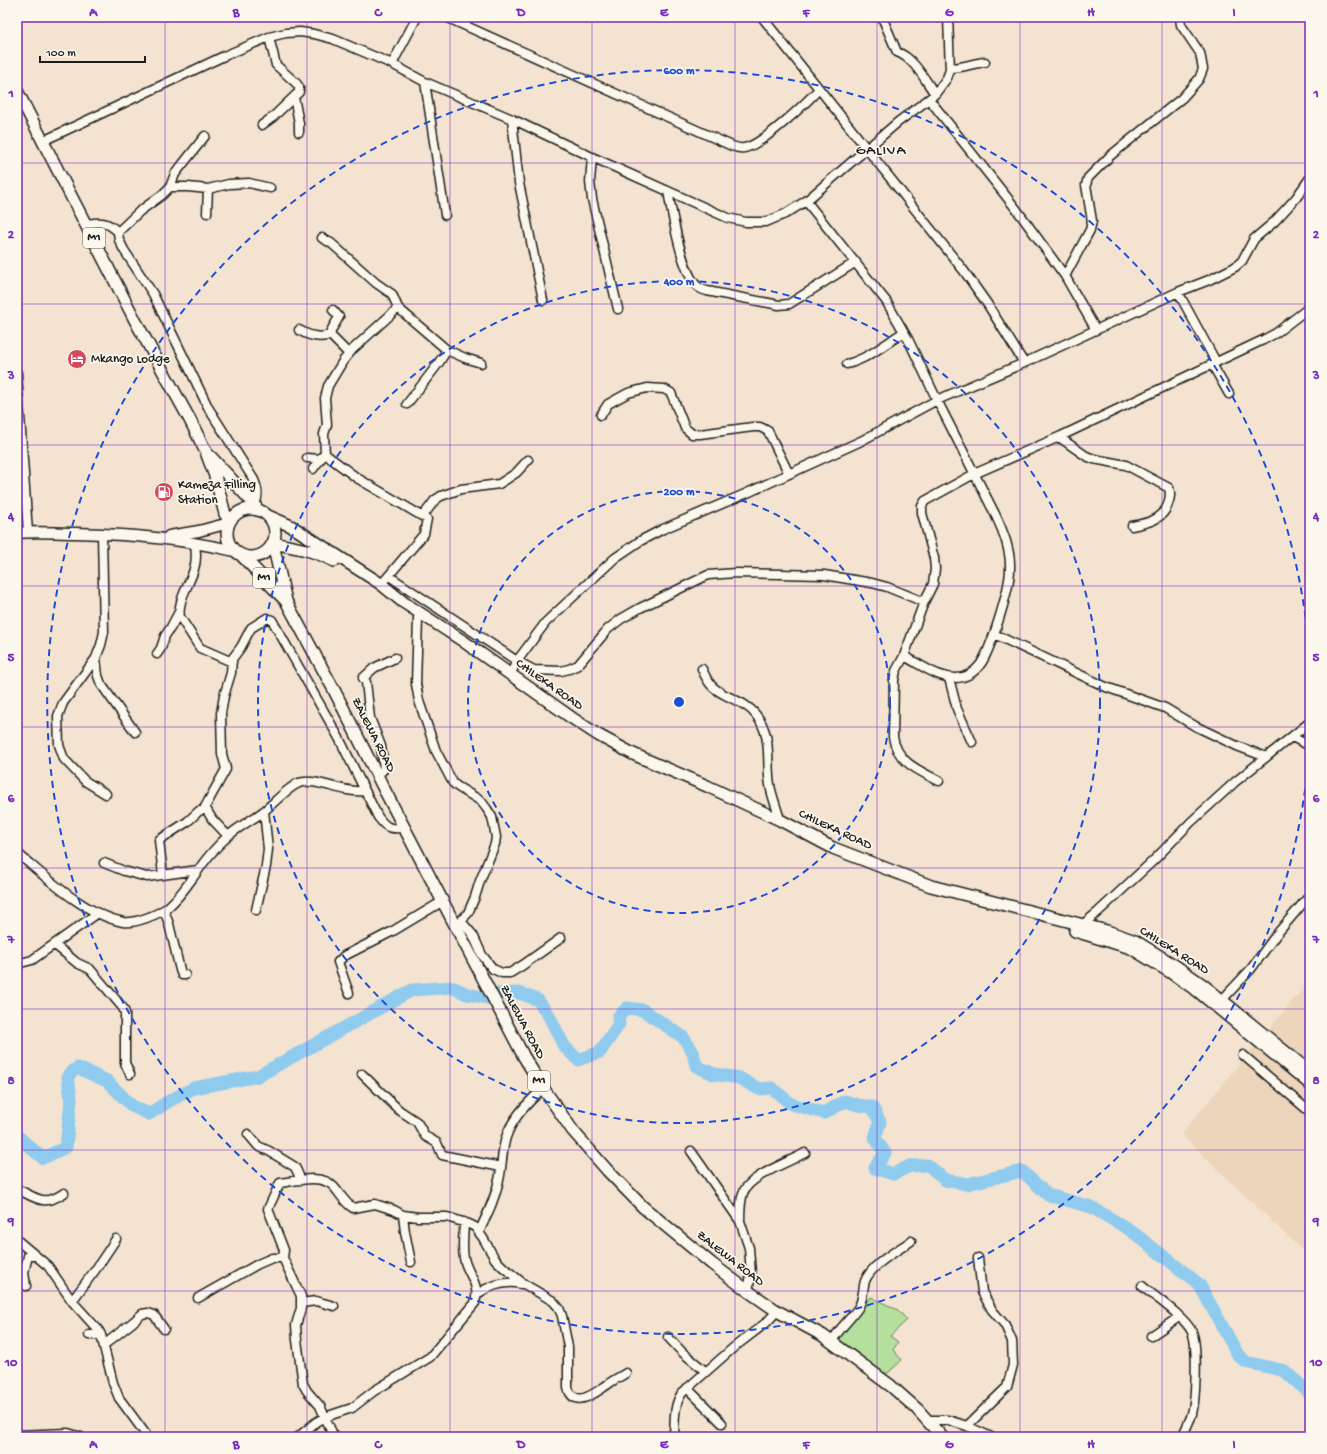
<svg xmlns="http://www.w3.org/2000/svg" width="1327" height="1454" font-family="'Gochi Hand',sans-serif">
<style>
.built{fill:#edd5bc}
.green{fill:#b4df9d;stroke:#687e5c}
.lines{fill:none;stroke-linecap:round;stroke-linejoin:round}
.river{stroke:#8fcbef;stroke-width:13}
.minor-casing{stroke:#1c1c1c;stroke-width:11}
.major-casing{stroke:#1c1c1c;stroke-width:13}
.highway-casing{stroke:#1c1c1c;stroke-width:14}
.minor{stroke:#fbf7ec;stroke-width:8}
.major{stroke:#fbf7ec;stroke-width:10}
.highway{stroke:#fbf7ec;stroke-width:11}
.grid{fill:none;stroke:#7b2cbf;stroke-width:1;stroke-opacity:0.55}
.ring{fill:none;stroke:#1d4ed8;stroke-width:2;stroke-dasharray:7 5}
.labels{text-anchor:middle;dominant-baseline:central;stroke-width:3.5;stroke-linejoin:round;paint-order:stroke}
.shield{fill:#fbf7ec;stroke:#5f5e5a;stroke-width:1}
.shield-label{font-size:12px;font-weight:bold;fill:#1c1c1c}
.poi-label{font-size:13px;fill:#1c1c1c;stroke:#fbf7ec;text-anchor:start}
.street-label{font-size:13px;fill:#1c1c1c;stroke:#fbf7ec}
.quarter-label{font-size:15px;letter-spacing:1px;fill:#1c1c1c;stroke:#fbf7ec}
.centre{fill:#1d4ed8;stroke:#fbf7ec;stroke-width:2}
.ring-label{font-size:12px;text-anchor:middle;font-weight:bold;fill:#1d4ed8;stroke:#fbf7ec;stroke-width:3.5;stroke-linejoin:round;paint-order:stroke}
.neatline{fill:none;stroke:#7b2cbf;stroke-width:1.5}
.grid-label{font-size:13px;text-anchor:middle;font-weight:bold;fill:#7b2cbf}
</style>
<rect width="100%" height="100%" fill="#f3e3d0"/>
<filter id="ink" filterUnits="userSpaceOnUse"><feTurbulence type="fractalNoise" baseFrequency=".025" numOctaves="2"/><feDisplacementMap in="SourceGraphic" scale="8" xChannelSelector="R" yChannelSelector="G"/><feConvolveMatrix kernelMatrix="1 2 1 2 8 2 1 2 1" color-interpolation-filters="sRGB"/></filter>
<g filter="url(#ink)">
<!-- built -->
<path class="built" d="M1310,980V1258L1181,1134Z"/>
<!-- green -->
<path class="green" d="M871,1297L898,1310L907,1320L890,1336L898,1342L893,1350L902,1360L888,1373L881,1372L841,1341L839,1336Z"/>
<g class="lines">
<!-- river -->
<path class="river" d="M498,994L519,993L538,1000L549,1016L564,1046L578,1060L600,1052L619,1024L618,1017L627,1008L643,1010L683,1037L693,1052L696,1066L714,1074L739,1078L759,1089L772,1088L791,1104L824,1113L845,1101L858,1105L872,1107L880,1122L875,1138L885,1153L875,1168L893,1174L910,1166L928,1165L945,1180L967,1184L1022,1171L1048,1195L1091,1207L1130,1230L1199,1284L1238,1355L1246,1362L1285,1371L1310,1394
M17,1136L43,1158L66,1147L71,1100L68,1076L73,1071L78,1068L107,1081L132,1106L149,1114L169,1101L194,1088L258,1076L412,990L452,987L467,994L487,998"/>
<!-- minor casing -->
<g class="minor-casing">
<path id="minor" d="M446,17L732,146C735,147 740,149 744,148C761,146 806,103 819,89
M762,17L964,271L988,305L1024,363
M882,17L897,52C914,58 925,80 935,94
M392,64L417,17
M950,68C963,68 973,63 985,62
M425,82L445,215
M294,97L299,123V132
M929,99L1017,210L1065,276L1096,330
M512,119L519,183L543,300
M262,125L273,117L299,92V87L296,83L276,65L269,37
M43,141L224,56L269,37L286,33L300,32L314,34L333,39L392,64L425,82L512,119L592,157L728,218L746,222H766L785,214L806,201L898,122L929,99L935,94L947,78L950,70L948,17
M592,157L590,182L592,199L618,309
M170,187H188L208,189L229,184L249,183L270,188
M668,191C672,213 681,269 696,285C699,289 703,290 707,291L779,305L789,304L856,262
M806,201L886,301L908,339L937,400L995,514C1003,531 1011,550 1010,569C1010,588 991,650 980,665C976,670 970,675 963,677C942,682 922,665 904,656
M207,213L208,189
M86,224C101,222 107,221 118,232L140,211L162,195L170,187L175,174L205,136
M118,232L119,240L124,250L153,294L209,409L254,480C258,489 259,496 255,505
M322,238L331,243L376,283L386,290L392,294L398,308L447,350L465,358L481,363
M1065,276L1090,230L1092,221L1086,185L1088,178L1110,156L1182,98L1199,79L1203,69L1200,53L1181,25L1180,17
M1178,292L1216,362
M333,310L339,317L332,329L330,335L349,354
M299,330C309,336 319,339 330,335
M847,364C869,358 885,344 904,332
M1212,364L1229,394
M17,373L28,532
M407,404L438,364L447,350
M601,415L608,404L628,393L647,388L664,389L671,393L685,428L692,434H700L753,427H760L768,431L789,474
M1059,437L1086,456L1094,459L1126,465L1169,488C1171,494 1170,498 1168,504C1163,520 1147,523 1132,526
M325,454L357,478L427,519L424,534L385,580
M307,458L319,459L325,454L324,434L327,425L325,398L328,386L343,361L353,349L398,308
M313,469L322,457
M423,516L435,500L441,496L461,489L499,484L516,473L528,460
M102,534L104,632L101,645L96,658L63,703L58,716L59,745L64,759L85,781L106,794
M195,543C196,552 197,560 194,569C190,584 177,600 180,617L200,648L232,662
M389,576L517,661L534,670L561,671L569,669L578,665L608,629L621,619L640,608L708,575L736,573L824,575L872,583L887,587L924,602
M418,618L416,684L419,701L436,751L453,783L458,787L481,801L487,809L492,817L496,837L495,844L480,881L475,897L468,913L456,926
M994,634L1106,687L1165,708L1195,726L1237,746L1266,757
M157,654L161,648L165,636L171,627L179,612
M96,658L98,676L101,684L135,732
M702,669C704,674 707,680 711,685C722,698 744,699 756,715C773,736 766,761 770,785C772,797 777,808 780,820
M510,675L517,661L546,622L615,558L640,541L663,529L745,494L861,441L937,400L1024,363L1178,292L1209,280L1235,267L1242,261L1254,239L1274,222L1286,209L1296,198L1310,178
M949,678L957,709L972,742
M1292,737L1310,746
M377,776L384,769L381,746L370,718L366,682L363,678L374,668L395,658
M939,781C918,770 897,762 893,737L894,680L896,671L904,656L924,602L933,584L935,569L934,558L922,513V506L925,501L974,474L1059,437L1263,340L1276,333L1306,310L1310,305
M228,836L212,819L205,807L226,769L222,754L221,713L224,696L231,673L232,659L241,647L251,628L267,618L272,620L339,738L378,817C387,829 390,829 404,828
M17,853C47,878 84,914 123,922C135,924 159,914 168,907C180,897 188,884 197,872C205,860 216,847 227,837C238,827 252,820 264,811C274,803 287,788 299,783C315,777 344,794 365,791
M104,863L124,871L147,877L198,870
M163,875L159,840L187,822L199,811L205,809
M164,910L169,924L180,970L182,975H185
M256,910L266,866L268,849L264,811
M461,921L473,935L482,955L493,969L502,973H510L523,965L561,938
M1082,925L1098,912L1155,859L1191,822L1235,782L1310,722
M55,945L77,963L90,969L123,1008L125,1013V1063L130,1074
M17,964L32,960L98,913
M349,993L338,962L344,956L393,931L443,901
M1222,1000L1251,969L1276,935L1310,895
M1243,1055L1310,1112
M362,1074L399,1110L417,1122L425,1136L437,1143L442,1155L501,1167
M248,1134L258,1146L269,1151L295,1167L301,1180
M691,1151L740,1221L749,1248L751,1274L748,1291
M17,1189C37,1198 43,1207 64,1193
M403,1215L405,1232L411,1262
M740,1221C740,1212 740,1202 743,1193C749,1176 789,1162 805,1153
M479,1232C487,1215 495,1199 499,1180C503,1164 501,1147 508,1132C515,1115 530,1101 543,1088
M17,1240L48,1266L72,1301L99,1331L101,1335L113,1383L119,1398L147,1436
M26,1286L24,1272L28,1256H36
M1142,1286C1155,1297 1185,1317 1192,1332C1198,1345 1196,1403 1191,1417C1188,1424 1185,1431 1182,1437
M477,1294C491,1285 505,1280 521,1284
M198,1298L258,1264L272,1258H283
M72,1301L96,1269L116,1239
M301,1303L316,1301L334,1306
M89,1335H101
M1151,1336L1179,1317
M668,1337L682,1352L705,1371
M832,1342C838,1329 850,1320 858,1308C864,1299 862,1291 865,1281C872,1264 897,1251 911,1241
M104,1345L133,1322L142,1314L148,1313L154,1315L164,1329
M687,1388L722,1423
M927,1420H948L967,1426L991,1437
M967,1426L1007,1387L1013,1365L1012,1341L1005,1325L992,1310L982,1292L978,1258
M17,1435L68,1433L81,1437
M298,1437L315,1423L325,1417L352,1408L374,1391L430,1357L475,1303C480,1284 470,1278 465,1262C461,1250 464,1234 464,1222
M334,1437L320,1406L307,1391L303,1384L297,1340L296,1325L301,1308V1296L283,1258L284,1250L268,1209L280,1183C295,1181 322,1173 334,1187C341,1195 344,1202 353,1208L375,1204L394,1210L403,1215L418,1217H447L469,1224L475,1227L483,1238L495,1259L503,1267L524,1284L553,1301L559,1308L562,1316L568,1347V1388C575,1410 596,1392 607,1385C613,1380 620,1377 626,1373
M674,1437C675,1422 673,1406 682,1393L733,1348L767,1322L777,1311"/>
</g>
<!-- major casing -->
<g class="major-casing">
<path id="major" d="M17,533C36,531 56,533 75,533C129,534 182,539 235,551
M169,536L199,531L229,523"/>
</g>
<!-- highway casing -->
<g class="highway-casing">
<path id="highway" d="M17,91L136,322L190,420L206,452L215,476L225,514L230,521
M211,457L255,505L257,510
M227 533a24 24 0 1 1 48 0a24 24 0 1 1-48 0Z
M268,516L291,526L364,573L381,584L403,602L463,641L572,718L598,735L633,754L707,786L780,820L833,848L931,886L1107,931L1135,941L1177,967L1203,985L1310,1072
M273,543C297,548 312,549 334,561
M273,544L286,601L334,690L384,789L524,1057L543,1088L573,1131L607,1170L643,1207L712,1264L748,1291L777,1311L822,1335L891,1386L917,1409L942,1437
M241,555L286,601
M1075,931L1131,948L1170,972L1199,992L1310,1084"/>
</g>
<!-- minor -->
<use href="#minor" class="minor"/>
<!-- major -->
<use href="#major" class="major"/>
<!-- highway -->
<use href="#highway" class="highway"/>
</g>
</g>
<!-- grid -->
<path class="grid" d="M165,17V1437M307,17V1437M450,17V1437M592,17V1437M735,17V1437M877,17V1437M1020,17V1437M1162,17V1437M17,163H1310M17,304H1310M17,445H1310M17,586H1310M17,727H1310M17,868H1310M17,1009H1310M17,1150H1310M17,1291H1310"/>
<!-- distance rings -->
<g class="ring">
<circle cx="679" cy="702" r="211"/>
<circle cx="679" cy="702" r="421"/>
<path d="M1310 741A632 632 0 1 1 1310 663"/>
</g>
<!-- icons -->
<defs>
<g id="hotel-disc" transform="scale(1)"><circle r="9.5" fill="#d1495b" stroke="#fbf7ec"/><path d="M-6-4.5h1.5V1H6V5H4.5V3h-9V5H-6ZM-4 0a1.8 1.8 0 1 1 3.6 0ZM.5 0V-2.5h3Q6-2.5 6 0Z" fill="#fff"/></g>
<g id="fuel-disc" transform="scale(1)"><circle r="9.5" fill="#d1495b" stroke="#fbf7ec"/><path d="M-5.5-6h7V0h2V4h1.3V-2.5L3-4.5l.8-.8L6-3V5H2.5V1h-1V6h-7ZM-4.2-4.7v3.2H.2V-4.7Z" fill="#fff"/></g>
</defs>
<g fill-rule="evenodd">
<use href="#hotel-disc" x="77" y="359"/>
<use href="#fuel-disc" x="164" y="492"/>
</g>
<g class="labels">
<!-- shield labels -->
<g class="shield">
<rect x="83" y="228" width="22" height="20" rx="3"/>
<rect x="253" y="568" width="22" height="20" rx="3"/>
<rect x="528" y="1071" width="22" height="20" rx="3"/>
</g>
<g class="shield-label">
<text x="94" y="238">M1</text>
<text x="264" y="578">M1</text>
<text x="539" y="1081">M1</text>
</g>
<!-- poi labels -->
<g class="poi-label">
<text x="91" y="359">Mkango Lodge</text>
<text x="178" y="485">Kameza Filling<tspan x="178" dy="15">Station</tspan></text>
</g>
<!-- street labels -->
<g class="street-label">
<text transform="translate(549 685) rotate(35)">CHILEKA ROAD</text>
<text transform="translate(373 735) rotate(63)">ZALEWA ROAD</text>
<text transform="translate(835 830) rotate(25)">CHILEKA ROAD</text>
<text transform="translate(1174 951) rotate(32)">CHILEKA ROAD</text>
<text transform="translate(522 1022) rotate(62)">ZALEWA ROAD</text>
<text transform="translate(730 1259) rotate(38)">ZALEWA ROAD</text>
</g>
<!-- quarter labels -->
<g class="quarter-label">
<text x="881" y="151">GALIVA</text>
</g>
</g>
<circle cx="679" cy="702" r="6" class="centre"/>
<g class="ring-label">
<text x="679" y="74">600 m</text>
<text x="679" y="285">400 m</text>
<text x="679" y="495">200 m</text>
</g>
<!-- margin -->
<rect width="1327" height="1454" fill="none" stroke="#fbf7ec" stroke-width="44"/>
<!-- scale -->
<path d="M40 56v6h105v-6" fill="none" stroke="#1c1c1c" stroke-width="2"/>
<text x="46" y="56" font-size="12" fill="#1c1c1c" stroke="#fbf7ec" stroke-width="3" paint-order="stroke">100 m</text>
<rect x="22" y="22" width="1283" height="1410" class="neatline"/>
<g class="grid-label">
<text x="93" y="16">A</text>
<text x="236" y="16">B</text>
<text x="378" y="16">C</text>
<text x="521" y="16">D</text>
<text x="664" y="16">E</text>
<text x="806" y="16">F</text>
<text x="949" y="16">G</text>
<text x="1091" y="16">H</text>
<text x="1234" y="16">I</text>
<text x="11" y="97">1</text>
<text x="1316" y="97">1</text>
<text x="11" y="238">2</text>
<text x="1316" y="238">2</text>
<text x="11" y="379">3</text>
<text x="1316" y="379">3</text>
<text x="11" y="520">4</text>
<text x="1316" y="520">4</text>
<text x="11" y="661">5</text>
<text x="1316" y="661">5</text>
<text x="11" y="802">6</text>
<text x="1316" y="802">6</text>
<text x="11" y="943">7</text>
<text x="1316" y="943">7</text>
<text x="11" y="1084">8</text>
<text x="1316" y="1084">8</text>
<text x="11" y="1225">9</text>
<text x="1316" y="1225">9</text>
<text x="11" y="1366">10</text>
<text x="1316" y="1366">10</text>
<text x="93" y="1448">A</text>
<text x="236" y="1448">B</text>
<text x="378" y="1448">C</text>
<text x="521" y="1448">D</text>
<text x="664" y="1448">E</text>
<text x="806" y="1448">F</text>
<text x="949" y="1448">G</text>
<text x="1091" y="1448">H</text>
<text x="1234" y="1448">I</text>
</g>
</svg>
